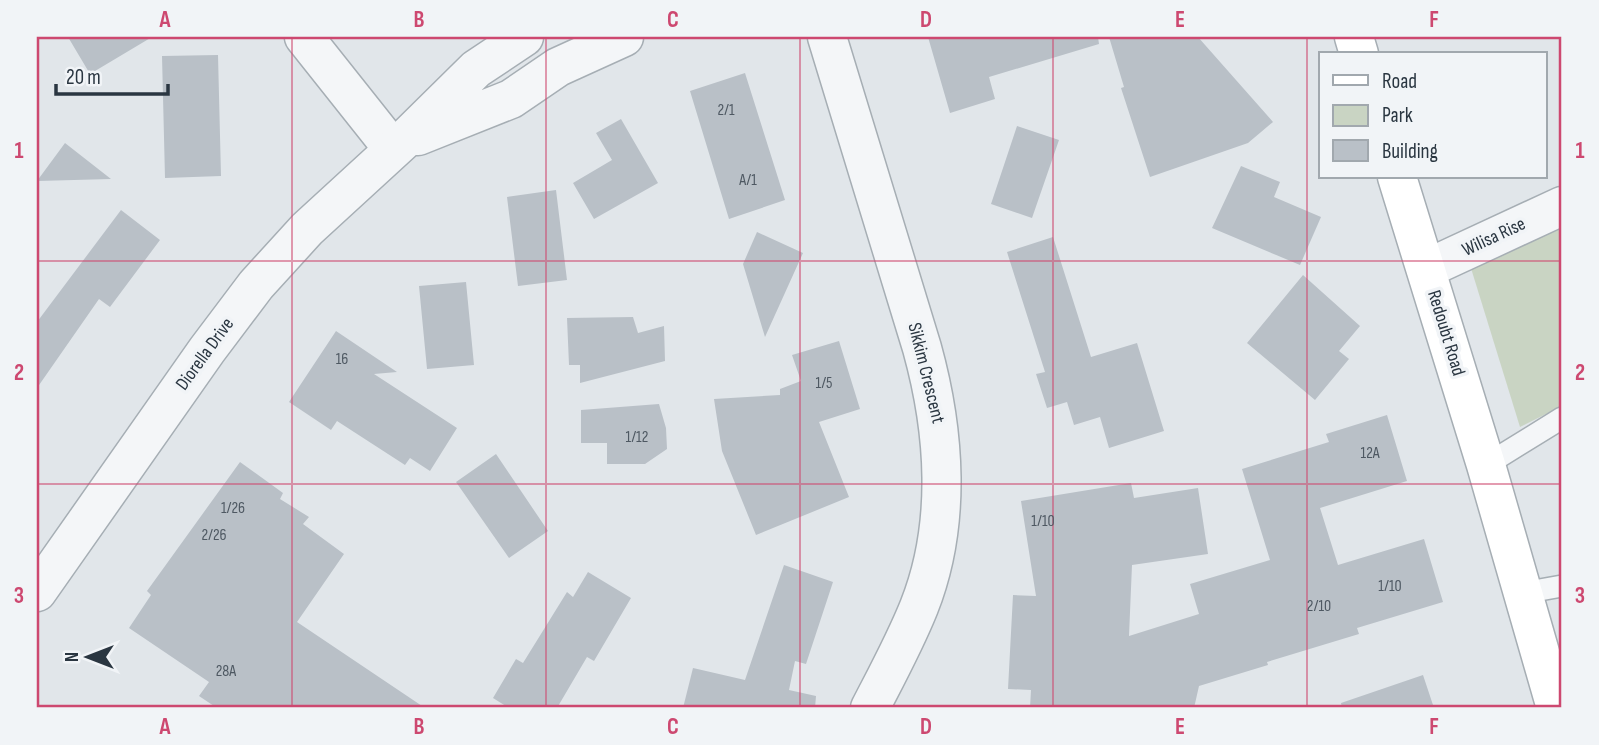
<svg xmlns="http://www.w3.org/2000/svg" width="1599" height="745" font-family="'Sofia Sans Condensed',sans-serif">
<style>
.green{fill:#c9d4c3}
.building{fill:#b9c0c7}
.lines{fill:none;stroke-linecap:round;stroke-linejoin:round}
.service-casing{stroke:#a6aeb4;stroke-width:24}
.minor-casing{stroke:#a6aeb4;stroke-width:41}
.tertiary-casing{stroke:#a6aeb4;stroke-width:41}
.secondary-casing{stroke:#a6aeb4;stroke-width:41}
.service{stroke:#f4f6f8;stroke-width:21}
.minor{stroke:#f4f6f8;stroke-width:38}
.tertiary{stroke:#f4f6f8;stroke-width:38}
.secondary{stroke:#fff;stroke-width:38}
.grid{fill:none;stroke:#cd4870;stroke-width:2;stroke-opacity:0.55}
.labels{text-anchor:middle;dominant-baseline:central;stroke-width:7;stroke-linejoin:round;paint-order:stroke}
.number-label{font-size:16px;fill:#4e5862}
.street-label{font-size:19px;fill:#2a3641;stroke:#f1f4f7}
.neatline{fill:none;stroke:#cd4870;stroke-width:2.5}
.grid-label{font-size:23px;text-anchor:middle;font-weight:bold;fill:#cd4870}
</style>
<rect width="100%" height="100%" fill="#e1e6ea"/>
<!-- green -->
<path class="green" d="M1562,223V406L1520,427L1470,265Z"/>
<!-- building -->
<path class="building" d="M68,37H152L90,74Z
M928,37H1098L1099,44L989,77L995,99L950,113Z
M1109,37H1198L1273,122L1248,143L1150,177L1121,88L1124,87Z
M218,55L221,176L165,178L162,56Z
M745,73L785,200L729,219L690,91Z
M621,119L658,183L594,219L573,183L612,160L596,133Z
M1017,126L1059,140L1032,218L991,204Z
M65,143L111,179L37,181Z
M1241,166L1280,182L1274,197L1321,217L1300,265L1212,228Z
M556,190L567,280L518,286L507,197Z
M121,210L160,240L110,307L99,299L37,388V322Z
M757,232L803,253L765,337L743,264Z
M1053,237L1091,357L1137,343L1164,431L1109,448L1100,417L1074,425L1067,402L1047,408L1036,374L1045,372L1007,252Z
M1303,275L1360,326L1339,351L1349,359L1315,400L1247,343Z
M466,282L474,365L427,369L419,286Z
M633,317L638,333L664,326L665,361L580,383V365H569L567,318Z
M336,331L397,372L374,374L457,428L430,471L410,458L405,465L337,421L331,430L289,402Z
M839,341L860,409L819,422L849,497L756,535L722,451L714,399L780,395V389L801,381L792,355Z
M659,404L666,428L667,449L645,464H607V443H581V410Z
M1387,415L1407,481L1320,508L1338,565L1424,539L1443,602L1357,628L1359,634L1267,662L1268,665L1199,686L1194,708H1030L1031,690L1008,689L1013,595L1036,596L1021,501L1131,483L1134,498L1198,488L1208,554L1132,565L1129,636L1199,614L1190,584L1270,560L1242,469L1329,442L1326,434Z
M496,454L548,531L509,558L456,482Z
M240,462L283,493L280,499L309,517L303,524L344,554L297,622L425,708H217L199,696L209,682L129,628L151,595L147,591Z
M784,565L833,582L806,664L795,661L789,690L816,696L815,708H683L693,668L745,680Z
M588,572L631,598L594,661L587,657L557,708H509L493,698L516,659L523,663L567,592L573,597Z
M1423,675L1434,708H1342L1341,703Z"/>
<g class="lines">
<!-- service casing -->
<g class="service-casing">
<path id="service" d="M1486,465L1562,418
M1534,591L1562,586"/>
</g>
<!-- minor casing -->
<g class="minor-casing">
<path id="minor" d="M304,37L393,149
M827,37L922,348C945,431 952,524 919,607C905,642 887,675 870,708
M1426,269L1562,206"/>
</g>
<!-- tertiary casing -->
<g class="tertiary-casing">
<path id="tertiary" d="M418,136L511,99L558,67L624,37
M37,592L207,350L256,285L307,229L403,141L476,69L524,37"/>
</g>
<!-- secondary casing -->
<g class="secondary-casing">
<path id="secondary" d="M1354,37L1359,54
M1397,177L1486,465L1556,708"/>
</g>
<!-- service -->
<use href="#service" class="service"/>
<!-- minor -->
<use href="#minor" class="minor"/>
<!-- tertiary -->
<use href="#tertiary" class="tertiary"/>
<!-- secondary -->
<use href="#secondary" class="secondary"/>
</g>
<!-- grid -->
<path class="grid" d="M292,37V708M546,37V708M800,37V708M1053,37V708M1307,37V708M37,261H1562M37,484H1562"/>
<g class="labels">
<!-- number labels -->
<g class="number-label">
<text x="726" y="110">2/1</text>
<text x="748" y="180">A/1</text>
<text x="342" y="359">16</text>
<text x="824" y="383">1/5</text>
<text x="637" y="437">1/12</text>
<text x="1370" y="453">12A</text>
<text x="233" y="508">1/26</text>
<text x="1043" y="521">1/10</text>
<text x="214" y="535">2/26</text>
<text x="1390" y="586">1/10</text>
<text x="1319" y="606">2/10</text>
<text x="226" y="671">28A</text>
</g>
<!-- street labels -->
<g class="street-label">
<text transform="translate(1494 237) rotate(-25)">Wilisa Rise</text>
<text transform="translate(1446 333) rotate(73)">Redoubt Road</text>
<text transform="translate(205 354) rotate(-54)">Diorella Drive</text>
<text transform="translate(926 373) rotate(76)">Sikkim Crescent</text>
</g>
</g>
<!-- border -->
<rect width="1599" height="745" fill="none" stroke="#f1f4f7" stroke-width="77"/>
<!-- legend -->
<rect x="1319" y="52" width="228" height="126" fill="#f1f4f7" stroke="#a1a8ae" stroke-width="2"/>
<rect x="1333" y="75" width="35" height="10" fill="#ffffff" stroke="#a1a8ae" stroke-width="2"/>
<text x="1382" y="88" font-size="21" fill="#2a3641">Road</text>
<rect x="1333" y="105" width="35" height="21" fill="#c9d4c3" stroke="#a1a8ae" stroke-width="2"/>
<text x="1382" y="122" font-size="21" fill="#2a3641">Park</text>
<rect x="1333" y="140" width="35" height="21" fill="#b9c0c7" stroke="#a1a8ae" stroke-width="2"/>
<text x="1382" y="158" font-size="21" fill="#2a3641">Building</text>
<!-- north arrow -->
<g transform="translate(88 657) rotate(270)" stroke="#f1f4f7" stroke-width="5" paint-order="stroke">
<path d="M0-5L12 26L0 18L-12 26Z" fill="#2a3641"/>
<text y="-10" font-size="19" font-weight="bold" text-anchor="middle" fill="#2a3641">N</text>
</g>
<!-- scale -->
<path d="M56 84v10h112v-10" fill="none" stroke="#2a3641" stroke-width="3.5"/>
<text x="66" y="84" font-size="21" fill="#2a3641" stroke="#f1f4f7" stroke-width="5" paint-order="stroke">20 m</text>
<rect x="38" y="38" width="1522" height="668" class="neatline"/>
<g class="grid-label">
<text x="165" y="27">A</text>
<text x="419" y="27">B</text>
<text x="673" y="27">C</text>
<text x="926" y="27">D</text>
<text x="1180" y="27">E</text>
<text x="1434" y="27">F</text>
<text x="19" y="158">1</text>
<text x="1580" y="158">1</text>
<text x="19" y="380">2</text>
<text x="1580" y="380">2</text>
<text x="19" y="603">3</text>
<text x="1580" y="603">3</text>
<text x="165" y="734">A</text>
<text x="419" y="734">B</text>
<text x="673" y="734">C</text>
<text x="926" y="734">D</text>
<text x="1180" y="734">E</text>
<text x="1434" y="734">F</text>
</g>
</svg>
